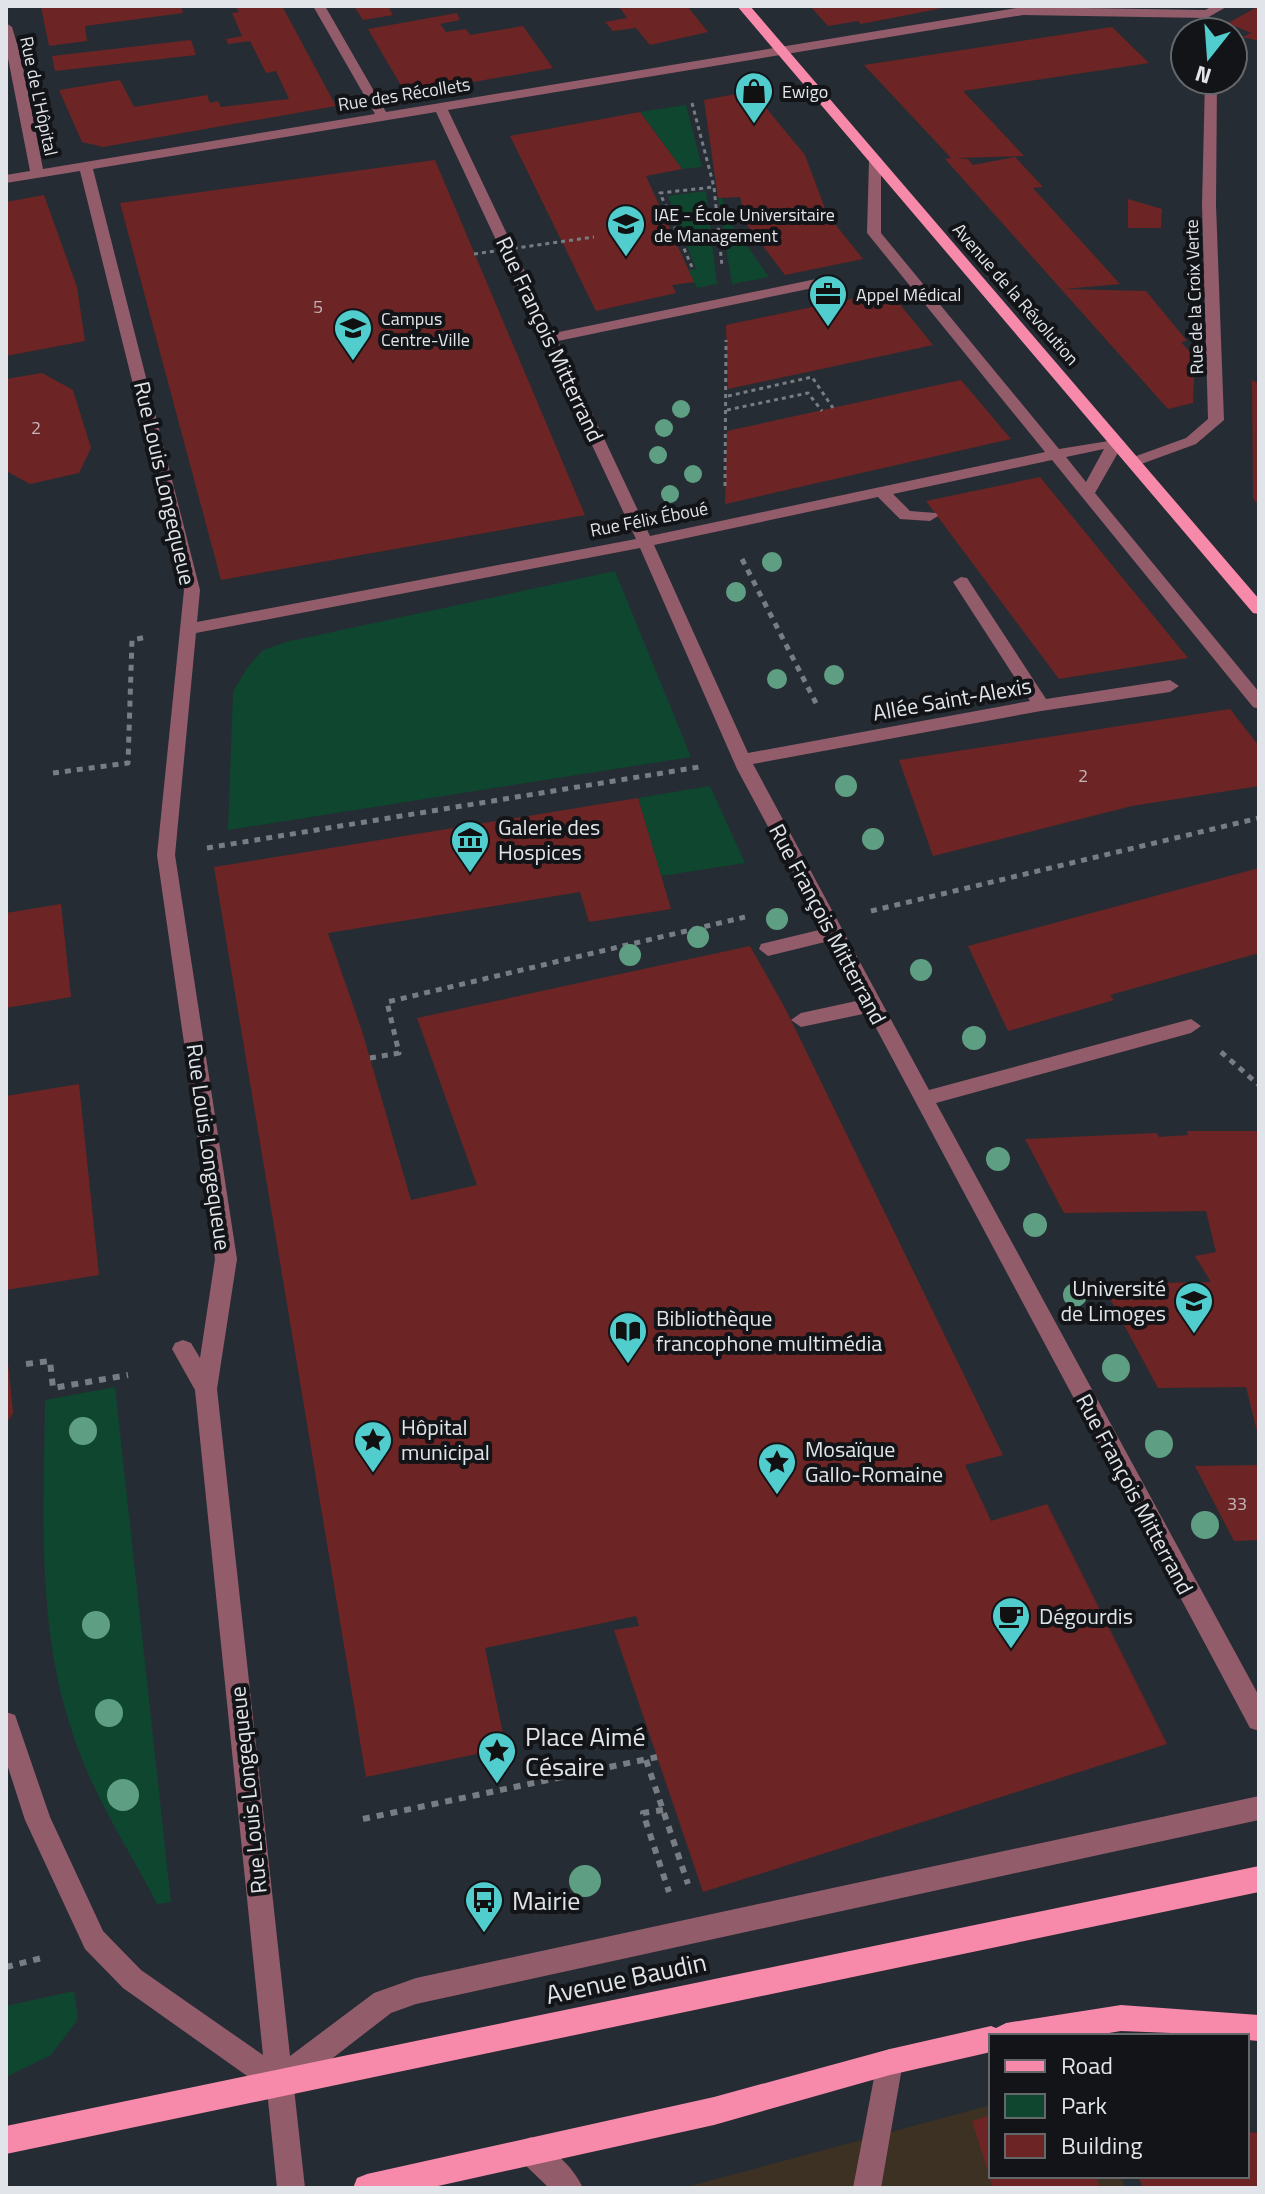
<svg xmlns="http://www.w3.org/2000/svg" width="1265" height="2194" font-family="'Titillium Web',sans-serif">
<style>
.commercial{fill:#3c3122}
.green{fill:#0f462f}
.building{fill:#6c2524}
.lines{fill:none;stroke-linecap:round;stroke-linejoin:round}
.path-far2{stroke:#787d83;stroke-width:3;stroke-dasharray:4 4;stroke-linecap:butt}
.path-far1{stroke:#787d83;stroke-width:5;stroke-dasharray:6 6;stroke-linecap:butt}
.path{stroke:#787d83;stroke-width:6;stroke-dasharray:7 7;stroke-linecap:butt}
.minor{fill:#925c6b;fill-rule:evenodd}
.major{fill:#f789aa;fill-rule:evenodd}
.path-bridge{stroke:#787d83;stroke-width:3;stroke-dasharray:4 4;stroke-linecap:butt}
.tree{fill:#5e9f83}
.labels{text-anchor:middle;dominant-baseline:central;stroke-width:8;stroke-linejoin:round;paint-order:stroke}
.far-poi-label{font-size:18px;fill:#e1e5e9;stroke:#121417;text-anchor:start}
.far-street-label{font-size:18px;fill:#e1e5e9;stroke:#121417}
.number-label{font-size:18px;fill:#c4b5b8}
.street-label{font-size:22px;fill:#e1e5e9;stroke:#121417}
.poi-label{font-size:22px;fill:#e1e5e9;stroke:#121417;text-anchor:start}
.near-poi-label{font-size:26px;fill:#e1e5e9;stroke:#121417;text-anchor:start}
.near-street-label{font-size:26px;fill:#e1e5e9;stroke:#121417}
</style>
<rect width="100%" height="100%" fill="#262c33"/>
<!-- commercial -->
<path class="commercial" d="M991,2105V2176H1121L1125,2188H683Z"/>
<!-- green -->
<path class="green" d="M686,105L702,167L682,169L640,112Z
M706,191L717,284L697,288L688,270L696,269L668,196Z
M718,198H722L729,221L769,277L732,284Z
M615,571L691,757L228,830L233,692L247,668L263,650L286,642Z
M710,786L745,863L661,876L638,798Z
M115,1387L171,1902L157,1904C132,1854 98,1804 79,1751C35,1637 44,1519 45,1400Z
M74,1991L78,2019L51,2055L6,2077V2006Z"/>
<!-- building -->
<path class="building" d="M46,6H181L183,13L85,26L87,41L49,46L41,7Z
M235,6H282L336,106L103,147L82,142L59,90L120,80L134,107L207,95L210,103L218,101L221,107L289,99L276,71L266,73L250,41L228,44L226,39L242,36L232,13L239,12Z
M354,6H388L393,15L363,20Z
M613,6H687L708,32L650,45L636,28L613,31L605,22L627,18L621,9Z
M810,6H948V7L861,24L858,21L828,26Z
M1259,6V41L1243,37L1251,33L1228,23Z
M457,13L460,20L440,24L446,32L466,29L470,35L523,26L553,68L406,94L368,29Z
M1112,27L1149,63L963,91L1024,156L956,158L968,159L973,165L1015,157L1043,187L1033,188L1120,284L1064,289L1146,291L1187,341L1181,342L1195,358L1193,403L1168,409L945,159L951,158L864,65Z
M191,40L196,55L55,71L52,56Z
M752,91L805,155L827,214L863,259L785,275L747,225L740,197L718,198L704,100Z
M640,112L682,169L646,176L694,282L672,285L676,293L596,311L510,136Z
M435,160L585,515L221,580L120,203Z
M44,195L77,287L85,341L6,356V202Z
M1128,199L1162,209L1161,228H1128Z
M889,291L933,345L728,389L726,325Z
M42,373L73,390L91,448L79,473L30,484L6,471V379Z
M961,380L1011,439L725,504L727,431Z
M1252,380L1259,384V506L1253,498Z
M1040,477L1188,658L1059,679L926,501Z
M1230,709L1259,746V786L1132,806L933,856L899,760Z
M638,798L671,909L589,922L580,892L328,933L362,1031L411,1200L477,1185L417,1018L750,946L785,1008L1003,1455L965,1465L991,1521L1047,1504L1167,1744L703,1892L614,1630L639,1626L636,1616L485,1648L506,1748L366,1777L214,867Z
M1259,868V953L1110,995L1114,1000L1008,1031L968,946Z
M61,904L71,997L6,1008V913Z
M79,1084L99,1275L6,1290V1096Z
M1187,1131H1259V1439L1246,1387L1158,1388L1102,1284L1211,1282L1195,1256L1216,1252L1206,1211L1064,1213L1025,1139L1157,1133L1159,1137L1188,1135Z
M6,1342L13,1413L6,1424Z
M1259,1465V1540L1234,1541L1195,1466Z
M991,2115V2176H1096L1100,2188H993L972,2121Z
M1247,2132L1259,2133V2188H1143L1138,2176H1247Z"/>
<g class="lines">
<!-- path-far2 -->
<path class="path-far2" d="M692,103L714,187L722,266
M692,267L660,193L714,187
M728,396L812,377L833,408
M727,410L808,393L822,411
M725,486L726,340"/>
<!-- path-far1 -->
<path class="path-far1" d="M742,559L818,707
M53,773L128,763L132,640L147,637
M207,848L699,767
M871,911L1259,818
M1221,1052L1259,1085
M370,1058L399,1053L387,1002L745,917"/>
<!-- path -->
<path class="path" d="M26,1364L50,1361L53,1388L128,1375
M646,1760L688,1884
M663,1810L643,1813L669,1892
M363,1819L657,1757
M6,1967L46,1957"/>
<!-- minor -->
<path class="minor" d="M313,6H325L386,112L1023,7L1205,10L1213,6H1228L1207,18L1023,15L448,110L554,333L816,279L841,302L829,305L813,288L558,341L650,536L1045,452L867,233L869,161L881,158V233L1059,449L1121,439L1124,442L1095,493L1259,692V709L1253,707L1052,460L893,494L910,511L936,513L938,516L930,521L900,519L878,497L654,545L748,753L1030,701L953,582L961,577L967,578L1046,699L1170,680L1179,686L1170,692L1041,711L753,764L929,1090L1191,1019L1201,1026L1191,1033L936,1103L1259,1696V1731L1250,1728L868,1013L801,1027L791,1020L801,1013L861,1000L829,941L768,956L759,949L761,944L823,929L737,769L640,548L196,633L175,855L237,1259L217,1389L290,2056L374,1993L416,1978L1259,1796V1820L416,2004L391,2013L294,2088L305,2188H277L267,2090L123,1988L85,1949L25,1820L6,1761V1712L15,1715L50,1817L103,1931L141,1970L263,2055L195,1390L172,1349L175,1343L183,1340L191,1343L200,1358L215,1259L157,855L184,590L80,171L6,183V175L30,171L6,48V23L12,27L21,57L43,169L375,114ZM436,112L636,539L197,622L200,590L93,169ZM1104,449L1086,482L1066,457Z
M1205,80H1217L1216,205L1224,420L1196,444L1133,467L1125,462L1128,459L1186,438L1208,419L1202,205Z
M890,2049L900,2052L903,2062L881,2188H853L877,2062L880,2052Z
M531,2137C550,2145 575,2169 583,2188H549L521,2161L517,2151L521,2141Z"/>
<!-- major -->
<path class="major" d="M737,6H750L1259,599V614L1253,613Z
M1259,1866V1892L6,2154V2126Z
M1121,2005L1259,2015V2041L1247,2040V2036L1121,2031L1091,2036H991V2052L890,2075L714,2125L429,2188H353L357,2178L367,2174L714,2097L890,2049L991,2026L996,2028L1006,2023Z"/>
<!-- path-bridge -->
<path class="path-bridge" d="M474,254L594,237"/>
</g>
<!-- trees -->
<g class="tree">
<circle cx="681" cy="409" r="9"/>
<circle cx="664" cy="428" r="9"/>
<circle cx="658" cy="455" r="9"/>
<circle cx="693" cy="474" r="9"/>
<circle cx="670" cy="494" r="9"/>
<circle cx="772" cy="562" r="10"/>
<circle cx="736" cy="592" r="10"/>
<circle cx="834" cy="675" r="10"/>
<circle cx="777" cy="679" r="10"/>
<circle cx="846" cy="786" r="11"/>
<circle cx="873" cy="839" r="11"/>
<circle cx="777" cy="919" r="11"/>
<circle cx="698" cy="937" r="11"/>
<circle cx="630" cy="955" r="11"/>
<circle cx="921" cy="970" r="11"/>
<circle cx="974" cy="1038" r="12"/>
<circle cx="998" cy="1159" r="12"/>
<circle cx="1035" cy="1225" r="12"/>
<circle cx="1075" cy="1295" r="12"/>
<circle cx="1116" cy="1368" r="14"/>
<circle cx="83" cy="1431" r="14"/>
<circle cx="1159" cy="1444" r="14"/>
<circle cx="1205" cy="1525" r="14"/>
<circle cx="96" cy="1625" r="14"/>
<circle cx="109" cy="1713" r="14"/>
<circle cx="123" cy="1795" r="16"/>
<circle cx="585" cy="1881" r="16"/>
</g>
<!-- icons -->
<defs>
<g id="shop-pin" transform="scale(2)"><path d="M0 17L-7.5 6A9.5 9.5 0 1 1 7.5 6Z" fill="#52cdce" stroke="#121417"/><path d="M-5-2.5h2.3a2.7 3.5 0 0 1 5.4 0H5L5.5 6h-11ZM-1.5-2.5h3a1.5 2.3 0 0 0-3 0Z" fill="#111"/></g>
<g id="university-pin" transform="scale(2)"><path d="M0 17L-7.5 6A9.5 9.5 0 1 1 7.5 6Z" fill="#52cdce" stroke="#121417"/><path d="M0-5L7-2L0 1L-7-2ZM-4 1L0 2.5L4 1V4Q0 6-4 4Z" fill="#111"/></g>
<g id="office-pin" transform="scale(2)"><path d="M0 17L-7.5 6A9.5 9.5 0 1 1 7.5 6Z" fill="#52cdce" stroke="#121417"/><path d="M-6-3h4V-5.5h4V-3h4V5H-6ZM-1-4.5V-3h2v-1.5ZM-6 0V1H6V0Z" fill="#111"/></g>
<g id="museum-pin" transform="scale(2)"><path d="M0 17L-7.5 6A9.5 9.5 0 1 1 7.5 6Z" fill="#52cdce" stroke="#121417"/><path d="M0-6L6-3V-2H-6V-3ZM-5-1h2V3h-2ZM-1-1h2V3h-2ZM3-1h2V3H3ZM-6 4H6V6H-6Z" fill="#111"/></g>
<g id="library-pin" transform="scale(2)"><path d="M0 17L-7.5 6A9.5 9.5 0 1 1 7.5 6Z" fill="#52cdce" stroke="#121417"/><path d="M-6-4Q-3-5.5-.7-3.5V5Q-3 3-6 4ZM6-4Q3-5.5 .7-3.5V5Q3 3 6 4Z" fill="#111"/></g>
<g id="sight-pin" transform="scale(2)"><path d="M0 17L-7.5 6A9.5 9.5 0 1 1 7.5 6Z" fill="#52cdce" stroke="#121417"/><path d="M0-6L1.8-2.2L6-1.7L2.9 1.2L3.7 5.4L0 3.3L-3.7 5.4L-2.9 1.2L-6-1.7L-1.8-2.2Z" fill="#111"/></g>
<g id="cafe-pin" transform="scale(2)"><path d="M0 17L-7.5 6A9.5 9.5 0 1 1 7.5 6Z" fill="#52cdce" stroke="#121417"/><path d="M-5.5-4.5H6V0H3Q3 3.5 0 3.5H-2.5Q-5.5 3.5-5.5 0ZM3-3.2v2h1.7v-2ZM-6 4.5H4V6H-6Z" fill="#111"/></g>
<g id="bus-pin" transform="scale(2)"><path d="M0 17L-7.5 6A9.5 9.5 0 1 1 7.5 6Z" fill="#52cdce" stroke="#121417"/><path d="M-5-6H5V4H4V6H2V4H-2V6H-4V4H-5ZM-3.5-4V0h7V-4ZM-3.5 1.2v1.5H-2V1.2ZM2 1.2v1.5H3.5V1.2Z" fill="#111"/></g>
</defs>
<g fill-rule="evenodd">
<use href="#shop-pin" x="754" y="91"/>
<use href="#university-pin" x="626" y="224"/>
<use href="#office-pin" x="828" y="294"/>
<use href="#university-pin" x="353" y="328"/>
<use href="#museum-pin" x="470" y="840"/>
<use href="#university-pin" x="1194" y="1301"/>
<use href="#library-pin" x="628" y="1331"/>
<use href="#sight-pin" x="373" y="1440"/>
<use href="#sight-pin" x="777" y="1462"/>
<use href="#cafe-pin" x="1011" y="1616"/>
<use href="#sight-pin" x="497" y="1751"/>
<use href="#bus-pin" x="484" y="1900"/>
</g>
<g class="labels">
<!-- far-poi labels -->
<g class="far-poi-label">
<text x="782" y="91">Ewigo</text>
<text x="654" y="214">IAE - École Universitaire<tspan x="654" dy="21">de Management</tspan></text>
<text x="856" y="294">Appel Médical</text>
<text x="381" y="318">Campus<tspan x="381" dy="21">Centre-Ville</tspan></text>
</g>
<!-- far-street labels -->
<g class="far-street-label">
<text transform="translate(404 94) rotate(-9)">Rue des Récollets</text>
<text transform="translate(39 96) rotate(78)">Rue de L'Hôpital</text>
<text transform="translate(1016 294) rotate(49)">Avenue de la Révolution</text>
<text transform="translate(1194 297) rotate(-92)">Rue de la Croix Verte</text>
<text transform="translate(649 519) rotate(-11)">Rue Félix Éboué</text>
</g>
<!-- number labels -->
<g class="number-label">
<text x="318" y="306">5</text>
<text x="36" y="427">2</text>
<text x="1083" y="775">2</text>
<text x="1237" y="1503">33</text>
</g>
<!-- street labels -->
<g class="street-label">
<text transform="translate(550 339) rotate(65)">Rue François Mitterrand</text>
<text transform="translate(165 483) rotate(77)">Rue Louis Longequeue</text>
<text transform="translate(952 699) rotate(-10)">Allée Saint-Alexis</text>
<text transform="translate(828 924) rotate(62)">Rue François Mitterrand</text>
<text transform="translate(209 1147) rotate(82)">Rue Louis Longequeue</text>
<text transform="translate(1135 1494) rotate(62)">Rue François Mitterrand</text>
<text transform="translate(248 1790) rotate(-96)">Rue Louis Longequeue</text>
</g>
<!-- poi labels -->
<g class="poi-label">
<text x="498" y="827">Galerie des<tspan x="498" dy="25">Hospices</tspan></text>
<text x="1166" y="1288" text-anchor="end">Université<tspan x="1166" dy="25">de Limoges</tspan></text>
<text x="656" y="1318">Bibliothèque<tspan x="656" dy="25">francophone multimédia</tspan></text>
<text x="401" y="1427">Hôpital<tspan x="401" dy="25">municipal</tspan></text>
<text x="805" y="1449">Mosaïque<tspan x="805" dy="25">Gallo-Romaine</tspan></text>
<text x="1039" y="1616">Dégourdis</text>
</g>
<!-- near-poi labels -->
<g class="near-poi-label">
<text x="525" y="1736">Place Aimé<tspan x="525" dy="30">Césaire</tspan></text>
<text x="512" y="1900">Mairie</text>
</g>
<!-- near-street labels -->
<g class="near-street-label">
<text transform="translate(626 1978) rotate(-12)">Avenue Baudin</text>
</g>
</g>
<!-- border -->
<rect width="1265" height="2194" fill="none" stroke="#e1e5e9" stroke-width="16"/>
<!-- legend -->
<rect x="989" y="2034" width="260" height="144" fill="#121417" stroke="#65686b" stroke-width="2"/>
<rect x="1005" y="2060" width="40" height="12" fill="#f789aa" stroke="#65686b" stroke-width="2"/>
<text x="1061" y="2074" font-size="24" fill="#e1e5e9">Road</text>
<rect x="1005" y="2094" width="40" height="24" fill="#0f462f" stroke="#65686b" stroke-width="2"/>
<text x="1061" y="2114" font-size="24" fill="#e1e5e9">Park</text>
<rect x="1005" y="2134" width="40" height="24" fill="#6c2524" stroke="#65686b" stroke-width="2"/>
<text x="1061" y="2154" font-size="24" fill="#e1e5e9">Building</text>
<!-- north arrow -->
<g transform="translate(1209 56) rotate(197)"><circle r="38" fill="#121417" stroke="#65686b" stroke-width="2"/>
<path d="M0-6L14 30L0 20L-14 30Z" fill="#52cdce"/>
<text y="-12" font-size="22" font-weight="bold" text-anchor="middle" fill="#e1e5e9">N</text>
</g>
</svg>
